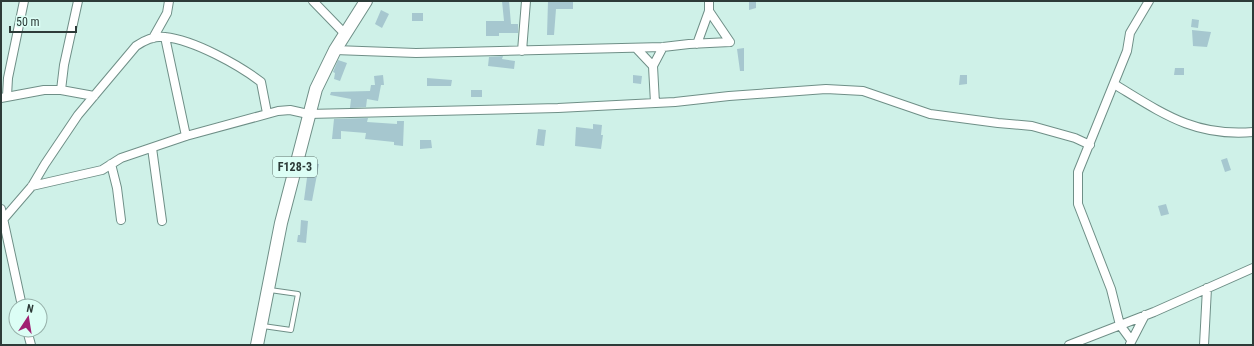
<svg xmlns="http://www.w3.org/2000/svg" width="1254" height="346" font-family="'Roboto Condensed',sans-serif">
<style>
.building{fill:#a6c7cf}
.lines{fill:none;stroke-linecap:round;stroke-linejoin:round}
.lane-casing{stroke:#6f8f87;stroke-width:6}
.street-casing{stroke:#6f8f87;stroke-width:10}
.primary-casing{stroke:#6f8f87;stroke-width:14}
.lane{stroke:#fff;stroke-width:4}
.street{stroke:#fff;stroke-width:8}
.primary{stroke:#fff;stroke-width:12}
.labels{text-anchor:middle;dominant-baseline:central;stroke-width:3.5;stroke-linejoin:round;paint-order:stroke}
.shield{fill:#dcfef5;stroke:#627671;stroke-width:1}
.shield-label{font-size:12px;font-weight:bold;fill:#2d3b38}
</style>
<rect width="100%" height="100%" fill="#cff1e8"/>
<!-- building -->
<path class="building" d="M502,1H509L511,24H518V33H499V36H486V21H504Z
M548,1H573V9H556L554,35H547Z
M749,1H756V8L749,10Z
M381,10L389,14L382,28L375,24Z
M412,13H423V21H412Z
M1192,19L1199,20L1198,28L1191,27Z
M1192,30L1211,32L1207,47L1193,46Z
M744,48V71H740L737,49Z
M503,56L502,59L515,61L514,69L488,66L489,57Z
M338,60L347,63L340,81L334,79L335,73L333,72Z
M1175,68H1184V75H1174Z
M383,75L384,85H381L378,101L367,99L366,107L350,108L351,99L330,95L331,92L370,91L371,85H375L374,76Z
M633,75L642,76L641,84L633,83Z
M960,75H967V84L959,85Z
M427,78L452,80L451,86H427Z
M471,90H482V97H471Z
M368,118L367,122L397,124V121H404L403,146L394,145V142L365,139L366,133L341,131V139H332L334,119Z
M593,124L602,125L601,135H603L601,149L575,146L576,127L593,129Z
M538,129L546,130L544,146L536,145Z
M420,140H431L432,148L420,149Z
M1227,158L1231,170L1225,172L1221,160Z
M309,163L319,164L312,201L304,200Z
M1166,204L1169,214L1161,216L1158,206Z
M301,220L308,221L306,243L297,242L298,235H300Z"/>
<g class="lines">
<!-- lane casing -->
<g class="lane-casing">
<path id="lane" d="M263,326L291,330L298,294L270,290"/>
</g>
<!-- street casing -->
<g class="street-casing">
<path id="street" d="M313,1L345,34
M709,11L730,42
M165,37L186,136
M153,38L167,13L169,1
M697,44L709,11V1
M636,48L653,66
M335,50L416,53L663,47L689,44L730,42
M522,51L526,1
M1114,84C1162,113 1194,137 1253,132
M61,90L64,65L78,1
M7,96L8,78L24,1
M1,98L44,90H61L94,96
M655,103L653,66L663,47
M152,148L162,221
M111,164L117,188L121,220
M32,186L102,170L121,158L186,136L278,111L290,110L308,114L558,108L675,102L729,96L826,89L863,91L930,114L998,123L1032,126L1075,138L1090,145
M1,209L22,306
M1,222L32,186L45,164L78,115L136,46C145,40 155,36 165,37C194,40 239,65 261,82L267,113
M27,330L31,345
M1131,340L1120,325L1111,289L1078,204V172L1127,51L1130,33L1149,1
M1130,344L1145,315
M1069,345L1154,312L1253,268
M1204,345L1207,288"/>
</g>
<!-- primary casing -->
<g class="primary-casing">
<path id="primary" d="M257,345L281,223L316,89L335,50L366,1"/>
</g>
<!-- lane -->
<use href="#lane" class="lane"/>
<!-- street -->
<use href="#street" class="street"/>
<!-- primary -->
<use href="#primary" class="primary"/>
</g>
<g class="labels">
<!-- shield labels -->
<rect class="shield" x="273" y="157" width="44" height="20" rx="3"/>
<g class="shield-label">
<text x="295" y="167">F128-3</text>
</g>
</g>
<!-- border -->
<rect width="1254" height="346" fill="none" stroke="#2d3b38" stroke-width="4"/>
<!-- north arrow -->
<g transform="translate(28 318) rotate(12)"><circle r="19" fill="#dcfef5" stroke="#96b0a9"/>
<path d="M0-3L7 15L0 10L-7 15Z" fill="#a02072"/>
<text y="-6" font-size="11" font-weight="bold" text-anchor="middle" fill="#2d3b38">N</text>
</g>
<!-- scale -->
<path d="M10 26v6h66v-6" fill="none" stroke="#2d3b38" stroke-width="2"/>
<text x="16" y="26" font-size="12" fill="#2d3b38" stroke="#dcfef5" stroke-width="3" paint-order="stroke">50 m</text>
</svg>
